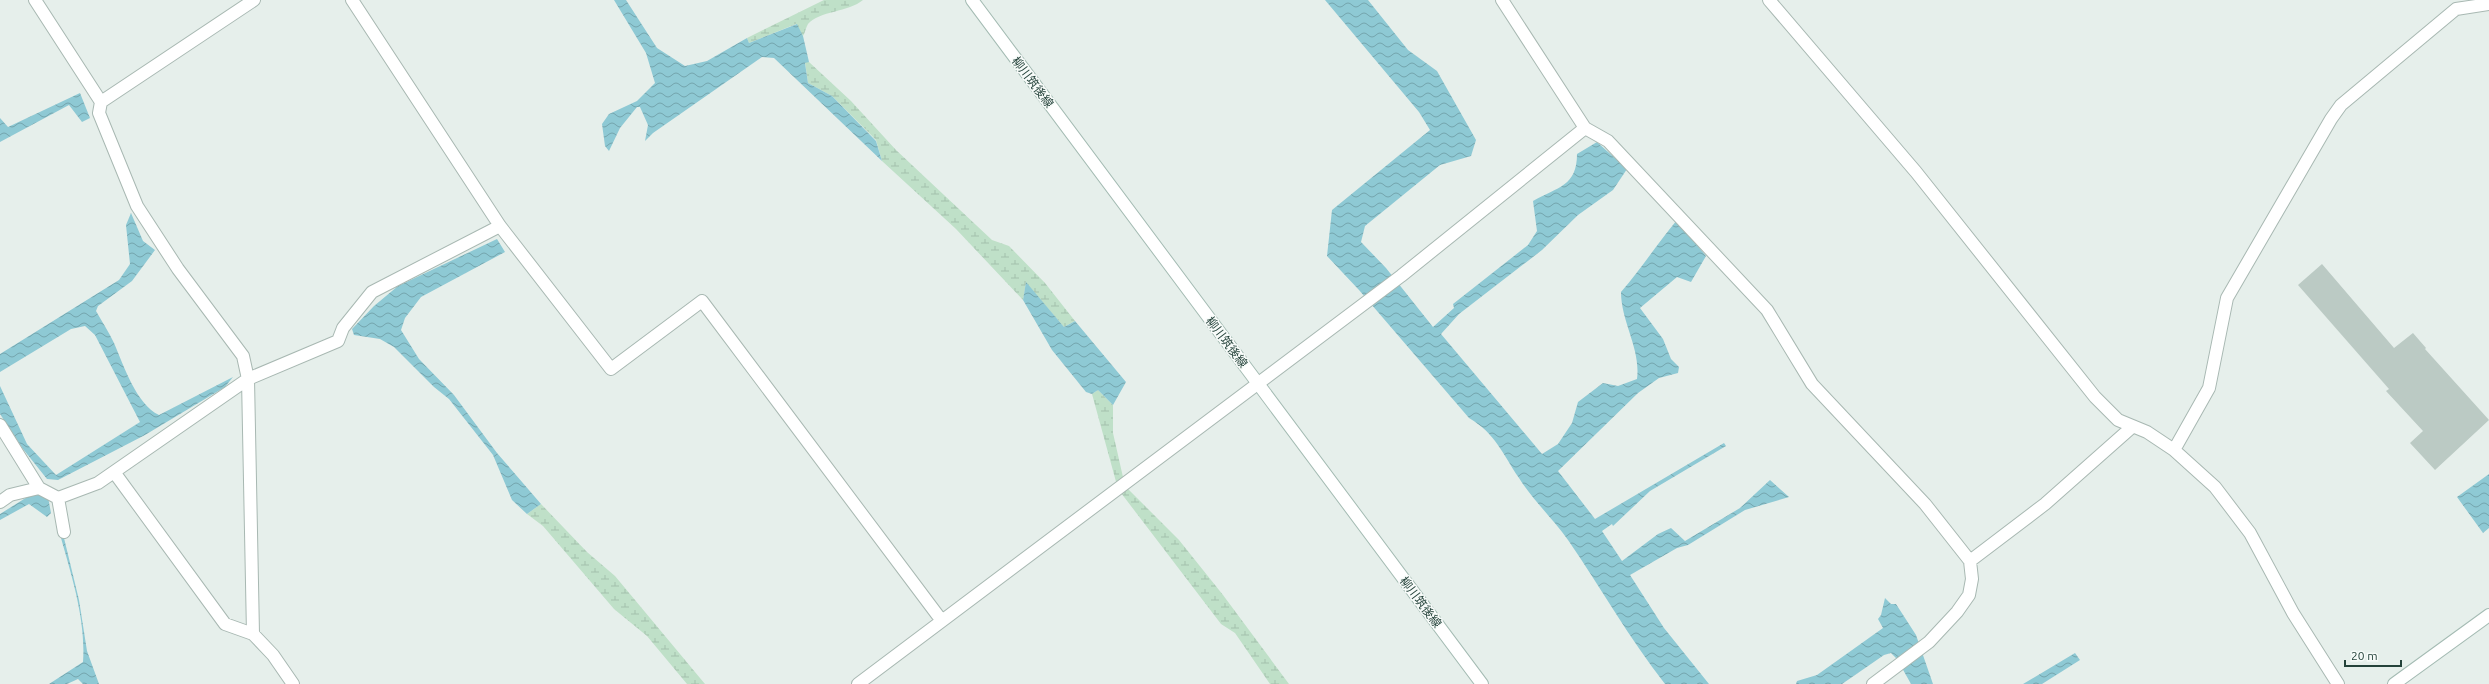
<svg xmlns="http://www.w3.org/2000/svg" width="2489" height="684" font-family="Ubuntu,'Noto Sans JP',sans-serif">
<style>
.wetland{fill:url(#wetland-marsh)}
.water{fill:url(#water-waves)}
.building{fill:#bbcac4}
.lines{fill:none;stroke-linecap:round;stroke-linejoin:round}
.street-casing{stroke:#a8b8b2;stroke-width:14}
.secondary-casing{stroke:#a4bbb3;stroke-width:14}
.street{stroke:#fff;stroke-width:12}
.secondary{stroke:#fff;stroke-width:12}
.labels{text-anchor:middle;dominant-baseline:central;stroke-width:3;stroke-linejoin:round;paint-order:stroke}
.street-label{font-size:12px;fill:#24423a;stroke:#f7fbf9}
</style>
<defs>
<pattern id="wetland-marsh" width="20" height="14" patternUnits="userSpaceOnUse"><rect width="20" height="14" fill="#bfe0c8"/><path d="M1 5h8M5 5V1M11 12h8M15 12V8" fill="none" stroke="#a4c1ad"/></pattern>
<pattern id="water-waves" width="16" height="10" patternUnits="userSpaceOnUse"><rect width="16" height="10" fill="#8ec9d4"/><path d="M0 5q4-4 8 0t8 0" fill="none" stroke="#74a5ad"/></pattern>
</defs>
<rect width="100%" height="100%" fill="#e6efeb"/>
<!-- wetland -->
<path class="wetland" d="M824,0H863C849,12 819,11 808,24C806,27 805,33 803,36L796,24L749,43L747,38Z
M805,62H809L851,101L896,150L992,240L1009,246L1045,283L1075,321L1064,327L1026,283L1023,300L956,229L882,161L876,140L832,96L808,83Z
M1098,390L1113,405V433L1125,486L1179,540L1223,595L1289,684H1270L1235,633L1221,624L1118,489L1092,394Z
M541,504L587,552L615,576L705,684H687L647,636L614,609L543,526L527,514Z"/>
<!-- water -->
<path class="water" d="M614,0H626L657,48L685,66L707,61L747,38L749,43L797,24L803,36L809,62L805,63L808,83L832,96L876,141L882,161L774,58L762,57L653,133L645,141L648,125L640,107H637L620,128L609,151L605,146L602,124L609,114L637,101L655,83L646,53Z
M1325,0H1368L1408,50L1437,71L1476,140L1471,156L1440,165L1365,226L1361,242L1386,268L1433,327L1454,308L1453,304L1528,245L1537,231L1533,201C1558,187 1577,186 1577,154L1597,142L1627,169L1613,190L1578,215L1542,250L1459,314L1441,334L1542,454L1558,444L1572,423L1578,402L1603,383L1618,386L1637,379C1641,349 1621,322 1621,292C1641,269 1657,244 1677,220L1706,256L1691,282L1677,277L1640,308L1663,339L1671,359L1679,367L1678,373L1659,378L1638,393L1558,471L1595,519L1724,443L1726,446L1650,491L1613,526L1612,524L1602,531L1622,561L1658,534L1671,528L1685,541L1740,508L1770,480L1789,497L1745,510L1688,545L1677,548L1630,575L1664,628L1709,684H1665C1629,638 1601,588 1568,540C1553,519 1533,500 1519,478C1502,453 1496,434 1469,418L1359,290L1327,256L1332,210L1430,130L1419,112Z
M80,93L90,118L82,122L69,105L0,142V118L8,127Z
M131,213L143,241L155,250L132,281L98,306L96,311C102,322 109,332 114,343C124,366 136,404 159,415L233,377L225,387L145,435L58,480L47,479L23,449L0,414V386L27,444L56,475L140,422L95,335L85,326L71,329L0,372V354L119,280L130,264L126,225Z
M497,239L505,252L421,297L405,318L401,330L419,359L454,395L497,453L541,504L527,514L512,500L493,455L449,399L434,387L394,347L380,339L354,335L352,329L374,306L398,286Z
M1026,282L1064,327L1075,321L1126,382L1113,405L1098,390L1092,394L1086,392L1052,350L1023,300Z
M2489,474V528L2483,533L2457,497Z
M38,493L48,497L51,513L47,517L29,504L0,520V514L32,494Z
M61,538H64L79,600L87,651L99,684H83L78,679L67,684H49L83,662C86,621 72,577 61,538Z
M1885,598L1891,604H1896L1916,635L1933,684H1911L1897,659L1891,653L1884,655L1842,684H1796L1797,681L1817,675L1883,628L1878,619L1881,615Z
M2075,653L2080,660L2042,684H2023Z"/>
<!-- building -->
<path class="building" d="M2322,264L2394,348L2413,333L2426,348L2425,349L2489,420L2435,470L2410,443L2423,431L2386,391L2389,389L2298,285Z"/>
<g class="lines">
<!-- street casing -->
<g class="street-casing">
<path id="street" d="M35,0L101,102L99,113L137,206L178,269L243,356L248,379L253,634L273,655L293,684
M352,0L500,226L611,369L702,301L942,621
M1502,0L1585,128L1608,141L1767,310L1812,384L1925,504L1970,561L1972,579L1969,595L1957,612L1929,642L1873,684
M1769,0L1916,172L2095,397L2118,420L2147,432L2174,450L2215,487L2250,533L2293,613L2338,684
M101,102L254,0
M0,425L39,488L58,498L98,483L248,379L338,341L343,328L372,292L500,226
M2174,450L2209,388L2227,298L2331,119L2341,105L2456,9L2489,4
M114,472L225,624L253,634
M58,498L64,532
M0,502L10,495L39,488
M1970,561L2045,504L2132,427
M858,684L1401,276L1585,128"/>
</g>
<!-- secondary casing -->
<g class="secondary-casing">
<path id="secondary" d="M972,0L1482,684
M2394,684L2489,615"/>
</g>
<!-- street -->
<use href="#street" class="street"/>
<!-- secondary -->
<use href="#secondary" class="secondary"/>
</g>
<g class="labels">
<!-- street labels -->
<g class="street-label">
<text transform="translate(1033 82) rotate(53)">柳川筑後線</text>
<text transform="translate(1227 342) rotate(53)">柳川筑後線</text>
<text transform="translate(1421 602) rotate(53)">柳川筑後線</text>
</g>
</g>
<!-- scale -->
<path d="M2345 660v6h56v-6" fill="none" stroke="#24423a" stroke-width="2"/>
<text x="2351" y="660" font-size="12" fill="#24423a" stroke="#f7fbf9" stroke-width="3" paint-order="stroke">20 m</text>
</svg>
